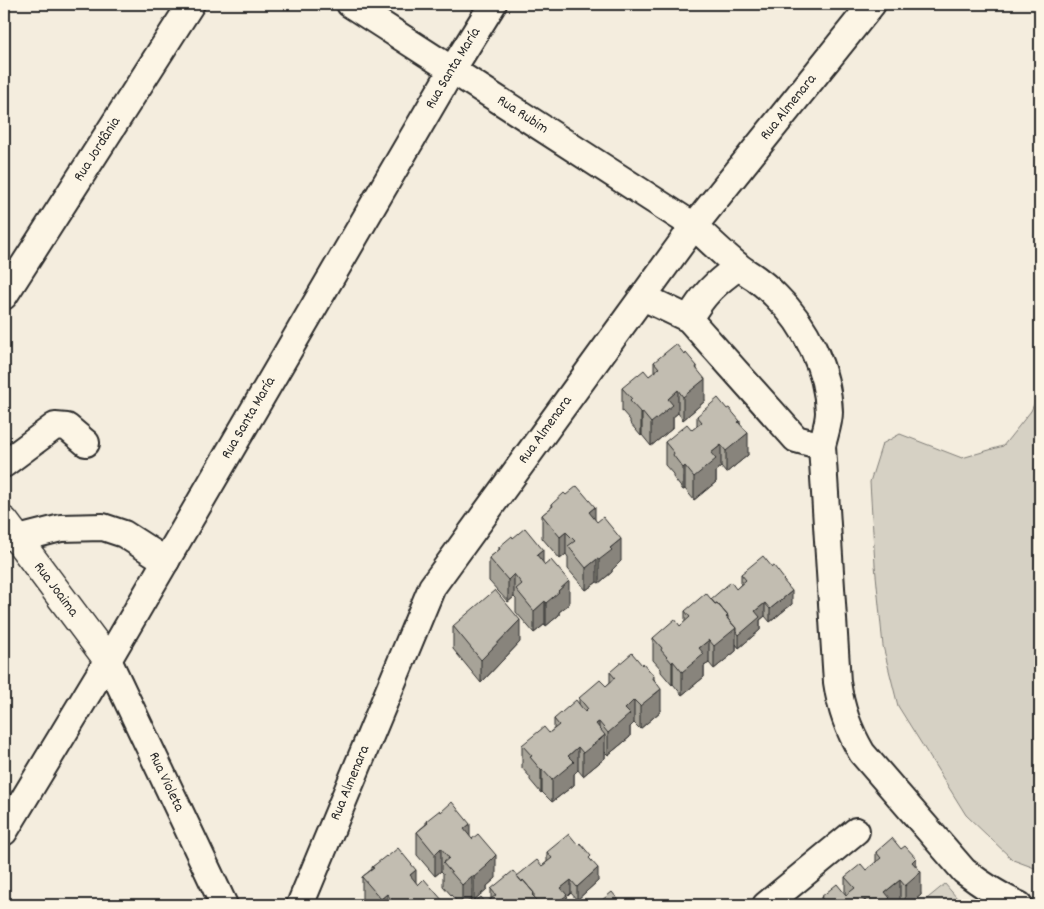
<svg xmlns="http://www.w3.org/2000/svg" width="1044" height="909" font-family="Dekko,sans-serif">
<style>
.green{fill:#d6d1c4;stroke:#807e78}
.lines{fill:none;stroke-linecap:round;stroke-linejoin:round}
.minor-casing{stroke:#2b2b2b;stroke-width:30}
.major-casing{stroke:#2b2b2b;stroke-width:31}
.minor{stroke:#fcf5e5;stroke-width:26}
.major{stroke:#fcf5e5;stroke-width:28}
.wall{fill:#a7a398;stroke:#2b2b2b}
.shaded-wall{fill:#88847c;stroke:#2b2b2b}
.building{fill:#c2bdb1;stroke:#2b2b2b}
.labels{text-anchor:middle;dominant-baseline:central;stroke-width:4;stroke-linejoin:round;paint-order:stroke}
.street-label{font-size:15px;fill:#2b2b2b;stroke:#fcf5e5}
</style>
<rect width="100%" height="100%" fill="#f4edde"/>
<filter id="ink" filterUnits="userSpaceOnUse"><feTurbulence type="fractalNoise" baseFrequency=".02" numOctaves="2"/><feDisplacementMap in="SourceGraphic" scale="10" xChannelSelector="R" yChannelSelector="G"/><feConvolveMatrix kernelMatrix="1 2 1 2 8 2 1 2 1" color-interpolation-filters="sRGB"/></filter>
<g filter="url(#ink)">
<!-- green -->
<path class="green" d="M1040,391V870L1013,860L966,815L898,706L883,646L875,565L870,482L882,444L900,434L962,458L1003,446L1031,411Z
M945,884L963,905H925L923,902Z"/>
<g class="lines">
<!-- minor casing -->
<g class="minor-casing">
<g id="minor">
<path id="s1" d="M350,4L694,226C708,239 722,253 737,265C743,271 752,275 759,281C765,285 771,291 776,296C806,325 828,370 829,412C829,423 824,436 822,446L837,682C841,709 848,729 862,753L964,871C981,884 999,896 1019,905"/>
<path id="s2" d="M4,296L191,4"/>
<path d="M643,297L689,319L796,439L822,446"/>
<path d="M689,319C703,295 715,283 738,267"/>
<path d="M4,464L55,426L67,427L86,443"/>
<path d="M18,539L61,528L103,527L124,534L166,561"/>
<path id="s3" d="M108,660L224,905"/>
<path id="s4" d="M4,832L108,660L452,70L493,4"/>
<path id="s5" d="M300,905L432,587L694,226L872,4"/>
<path d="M766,905L856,831"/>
</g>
</g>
<!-- major casing -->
<g class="major-casing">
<g id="major">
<path id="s6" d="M4,521L108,660"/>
</g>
</g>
<!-- minor -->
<use href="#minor" class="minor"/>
<!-- major -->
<use href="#major" class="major"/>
</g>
<!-- wall -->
<path class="wall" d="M654,362L697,369L705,401L683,420L678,413L673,417V428L651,446L642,435L641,436L630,423V420L622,411V388L649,376L654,373Z
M697,416L740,423L748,455L726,473L721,467L716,471V482L694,500L685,489L683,490L673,477V474L665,465V442L692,430L697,427Z
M566,495L595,520L621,561L612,570V572L599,583L597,582L586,590L568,569V557L566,554L560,559L542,538V515L552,507V504Z
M499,547L543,563L569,604L559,612V615L546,626L545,624L534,633L516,612V599L514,597L508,602L489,581V558L499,550Z
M741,574L784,581L792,604L770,622L765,616L760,620V630L739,648L736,644V651L714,669L709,663L704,666V677L682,695L673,684L672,685L661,672V669L653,660V638L680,626L685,622V611L736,589L741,584Z
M453,626L520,642L481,683L453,649Z
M610,672L654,679L661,711L640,729L634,723L630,727V737L608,755L605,752V758L583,776L578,770L574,774V785L552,802L542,792L541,793L530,780V777L522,768V745L549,733L554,729V719L579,704V698L606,686L610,682Z
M426,821L470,837L496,878L487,886V889L474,900L472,898L464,905H460L443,886V873L441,871L435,876L417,855V832L426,824Z
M547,852L591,860L598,881L577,900L571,893L567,897V905H471L486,903L491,899V889L542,866L547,862Z
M876,852L916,867L921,895L909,905H902L900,902L896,905H821V897L845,894V877L866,870L876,862Z
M387,857L418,885L443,905H367L362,900V877L372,869V867Z"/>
<!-- shaded-wall -->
<path class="shaded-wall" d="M697,366V385L705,379V401L683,420V397L696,368Z
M678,390V413L673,417V428L651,446V423L668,399Z
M642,412V435L641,436V413Z
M740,421V439L748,433V455L726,473V451L738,422Z
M721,445V467L716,471V482L694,500V477L711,453Z
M685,466V489L683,490V468Z
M595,507V530L589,512Z
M566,532V554L560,559V537Z
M621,539V561L612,570V572L599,583V560L610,548Z
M543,550V573L537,555Z
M597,559V582L586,590V568Z
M514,574V597L508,602V580Z
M569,581V604L559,612V615L546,626V603L558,591Z
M792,591V604L770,622V609Z
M545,601V624L534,633V611Z
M765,603V616L760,620V630L739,648V635L755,611Z
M728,616L736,628V651L714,669V646L726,617Z
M520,620V642L481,683V660Z
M709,640V663L704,666V677L682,695V672L699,648Z
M673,661V684L672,685V663Z
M654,676V695L661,689V711L640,729V706L652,677Z
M634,700V723L630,727V737L608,755V733L625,709Z
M599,722V741L605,735V758L583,776V753L596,724Z
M578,747V770L574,774V785L552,802V780L568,756Z
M542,769V792L541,793V770Z
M470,824V847L464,829Z
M441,848V871L435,876V854Z
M496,855V878L487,886V889L474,900V877Z
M916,858V876L921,872V895L909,905H905V886L912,862Z
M598,868V881L577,900V887Z
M416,870V892L410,875Z
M472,876V898L464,905H462V885Z
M571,880V893L567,897V905H554L561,888Z
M900,880V902L896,905H881L885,892Z
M387,894V905H381V899Z
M865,900V905H859Z
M443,901V905H437Z"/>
<!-- building -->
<path class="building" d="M676,344L685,355L686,353L697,366L696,368L705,379L683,397L678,390L668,399L673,405L651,423L642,412L641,413L630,401L632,399L622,388L644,370L649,376L659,368L654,362Z
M718,398L727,409L729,408L740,421L738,422L748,433L726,451L721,445L711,453L716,459L694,477L685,466L683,468L673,455L674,453L665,442L687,424L692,430L702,422L697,416Z
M577,486L595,507L589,512L597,522L603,517L621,539L610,548L612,550L599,560L597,559L586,568L568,546L575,541L566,532L560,537L542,515L553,506L552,504L564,493L566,495Z
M525,528L543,550L537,555L545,565L551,560L569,581L558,591L559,592L546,603L545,601L534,611L516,589L522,584L514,574L508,580L489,558L500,549L499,547L512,536L513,538Z
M763,556L772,567L774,566L784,579L783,580L792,591L770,609L765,603L755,611L760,617L739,635L736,631V628L728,619V616L717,603L715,604L711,599L731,582L736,589L746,580L741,574Z
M495,590L520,620L481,660L453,626Z
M706,593L715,604L717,603L728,616L726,617L736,628L714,646L709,640L699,648L704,654L682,672L673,661L672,663L661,650L662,648L653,638L675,619L680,626L690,617L685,611Z
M632,653L642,665L643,663L654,676L652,677L661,689L640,706L634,700L625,709L630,714L608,733L599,722L597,723L596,724L605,735L583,753L578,747L568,756L574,762L552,780L542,769L541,770L530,757L532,756L522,745L544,727L549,733L559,725L554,719L576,700L585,712L588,709L579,698L600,680L606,686L615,678L610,672Z
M452,802L470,824L464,829L472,839L478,834L496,855L486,865L487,866L474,877L472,876L462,885L443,863L449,858L441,848L435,854L417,832L428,823L426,821L440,810L441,812Z
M569,834L578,845L580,843L591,856L589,858L598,868L577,887L571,880L561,888L567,895L554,905H542L534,897V893L523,880L522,882L517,876L537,860L542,866L552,858L547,852Z
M892,838L901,849L905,846L916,858L912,862L921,872L905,886L900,880L885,892L890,898L881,905H869L865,900L859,905H824L826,903L821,897L837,884L846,895L855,888L845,877L861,864L866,870L881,858L876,852Z
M398,848L416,870L410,875L418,885L424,879L443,901L437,905H393L395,904L387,894L381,899L362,877L374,868L372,867L386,856L387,857Z
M513,871L522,882L523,880L534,893L532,895L542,905H471L481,897L486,903L496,895L491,889Z
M612,892L621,903L623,902L626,905H596Z"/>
</g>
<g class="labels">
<!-- street labels -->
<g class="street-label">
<text stroke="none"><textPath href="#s4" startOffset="886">Rua Santa María</textPath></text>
<text stroke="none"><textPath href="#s5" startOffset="942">Rua Almenara</textPath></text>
<text stroke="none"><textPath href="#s1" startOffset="205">Rua Rubim</textPath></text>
<text stroke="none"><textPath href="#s2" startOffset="174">Rua Jordânia</textPath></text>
<text stroke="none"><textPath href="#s4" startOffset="481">Rua Santa María</textPath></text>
<text stroke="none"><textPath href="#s5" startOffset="538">Rua Almenara</textPath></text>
<text stroke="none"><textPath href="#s6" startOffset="86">Rua Joaima</textPath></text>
<text stroke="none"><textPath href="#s3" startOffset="135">Rua Violeta</textPath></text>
<text stroke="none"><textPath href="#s5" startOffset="132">Rua Almenara</textPath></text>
</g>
</g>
<!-- margin -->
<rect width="1044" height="909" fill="none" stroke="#fcf5e5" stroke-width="20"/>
<rect x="10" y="10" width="1024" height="889" fill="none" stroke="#2b2b2b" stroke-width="2" filter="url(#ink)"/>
</svg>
